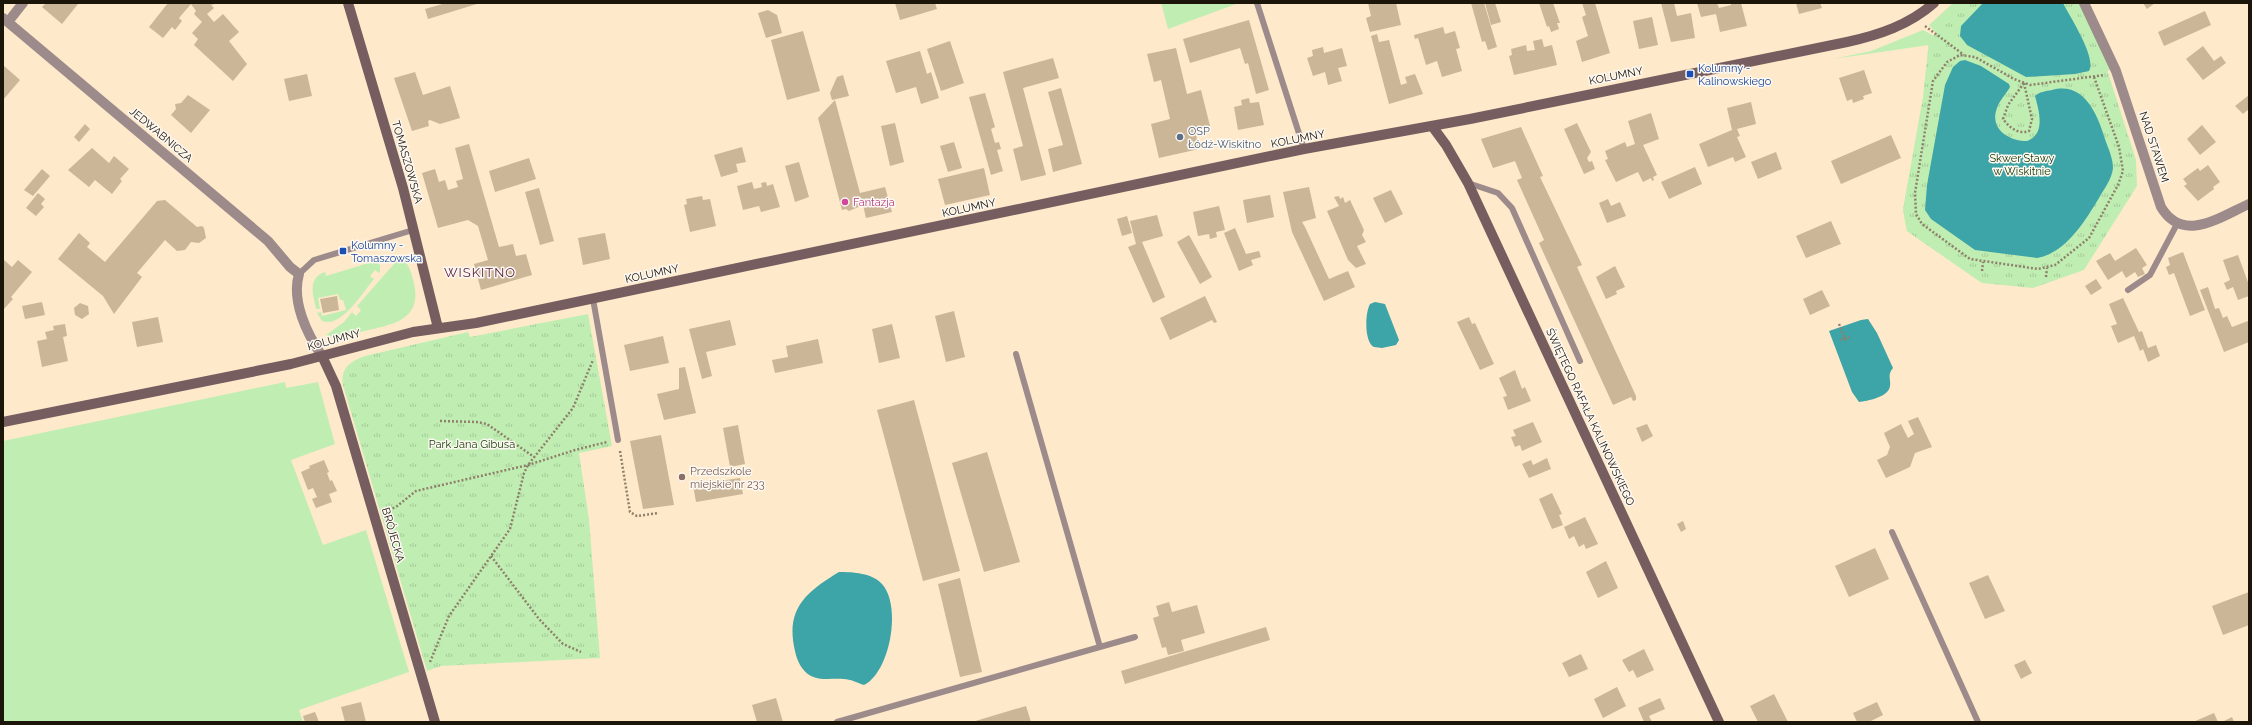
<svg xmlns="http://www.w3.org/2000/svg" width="2252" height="725" font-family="Raleway,sans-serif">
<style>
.green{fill:#c0eeb2}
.park{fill:url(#park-tufts)}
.water{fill:#3da4a7}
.building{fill:#cbb698}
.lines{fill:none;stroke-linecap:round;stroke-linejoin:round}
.path{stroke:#8e806b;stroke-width:2.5;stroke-dasharray:2 2;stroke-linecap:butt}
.lane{stroke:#9d8b8c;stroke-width:6}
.street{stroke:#9d8b8c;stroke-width:10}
.secondary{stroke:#765d5f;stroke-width:10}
.transit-dot{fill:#1a4fb4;stroke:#fdf9f2;stroke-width:1.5}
.service-dot{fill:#5c6f8a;stroke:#fdf9f2;stroke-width:1.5}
.hotel-dot{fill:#d1479c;stroke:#fdf9f2;stroke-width:1.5}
.education-dot{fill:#8d6e63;stroke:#fdf9f2;stroke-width:1.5}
.labels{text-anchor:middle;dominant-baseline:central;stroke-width:3;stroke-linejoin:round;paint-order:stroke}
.transit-label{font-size:11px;fill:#164399;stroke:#fdf9f2;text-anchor:start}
.street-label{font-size:11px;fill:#1c150a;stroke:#fdf9f2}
.service-label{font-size:11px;fill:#4e5e75;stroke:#fdf9f2;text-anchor:start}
.park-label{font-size:11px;fill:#123703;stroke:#fdf9f2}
.hotel-label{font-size:11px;fill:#b23c85;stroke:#fdf9f2;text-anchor:start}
.education-label{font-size:11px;fill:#785e54;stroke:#fdf9f2;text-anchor:start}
.quarter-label{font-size:13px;letter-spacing:1px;fill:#581b40;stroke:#fdf9f2}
</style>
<defs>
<pattern id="park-tufts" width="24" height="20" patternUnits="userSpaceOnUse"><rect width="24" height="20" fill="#c0eeb2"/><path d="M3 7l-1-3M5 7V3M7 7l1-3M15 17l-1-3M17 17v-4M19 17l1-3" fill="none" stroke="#a4cb98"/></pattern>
</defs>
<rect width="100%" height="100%" fill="#fee9ca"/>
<!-- green -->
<path class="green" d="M1161,3H1239L1168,29Z
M1953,3H2079L2111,69L2103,73L1936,33L1929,25Z
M1923,30L1934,36L1976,275L1982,283L1907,231L1903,210L1923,98L1929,45L1833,59L1871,51Z
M401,256C409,264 411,272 414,283C422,320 394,324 365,331C352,334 339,339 326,335L344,322L352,312L356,316L361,310L357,306Z
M375,261L380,265V272L379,273L375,270L370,276L374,279C363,292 341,329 322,321L317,313L321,312L322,316L346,310L343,300H340L338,294L318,298L320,309H316C313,295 307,278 325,272L326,276Z
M285,382L286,388L318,382L335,444L291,460L323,545L366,530L409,672L299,710L303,722H3V441Z"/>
<!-- park -->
<path class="park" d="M1966,3H2075L2105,63L2136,160L2137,186L2084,270L2033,288L1982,283L1907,231L1903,210L1923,98L1929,40Z
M588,314L612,446L579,453L589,519L600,658L441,666L427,671L343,385C340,368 351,361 365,356L468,332L470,337Z"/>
<!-- water -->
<path class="water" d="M1983,3H2063C2070,17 2097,58 2089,71L2075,74L2026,77L1967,45L1960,36L1961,26Z
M1965,60L1981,66L2009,84L2010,87C2006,94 1999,101 1997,108C1989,129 2009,141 2027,141C2046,134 2039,111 2035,96C2039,92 2046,91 2052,90C2085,81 2098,116 2106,142C2109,150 2113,159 2113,168C2112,179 2104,189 2099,198C2085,221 2066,253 2037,258L1975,250L1931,219L1925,210L1927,185L1945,85L1953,67L1960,61Z
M1375,302L1385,304L1399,340L1396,345L1382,348L1374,347C1364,342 1365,313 1370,304Z
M1868,319L1877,333L1893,368C1887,375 1891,379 1890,386C1889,397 1867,401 1859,402L1852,392L1829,331L1861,320Z
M839,572C853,572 872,573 882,584C902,606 890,672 864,685C858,683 850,679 844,679C833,678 821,681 811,676C802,671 797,661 795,651C785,609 806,592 839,572Z"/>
<!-- building -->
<path class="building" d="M46,3H76L78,4L62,24L42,7Z
M168,3H218L211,5L214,8L207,14L214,22L223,14L239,32L229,41L247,64L233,81L194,45L198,39L192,33L202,22L194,14L196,11L191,4L179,18L182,21L175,30L172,27L163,38L149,27Z
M446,3H480L428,19L425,9Z
M895,3H935L937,9L900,20Z
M1368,3H1396L1401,25L1370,32L1366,18L1371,16Z
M1471,3H1484L1497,47L1488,50L1485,41L1482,42Z
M1485,3H1495L1501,22L1491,25Z
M1539,3H1553L1560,23H1557L1559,29L1551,32L1549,26L1547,27Z
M1582,3H1595L1610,53L1582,62L1576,41L1588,36L1582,17L1586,15Z
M1661,3H1674L1677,16L1691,13L1695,38L1671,42Z
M1697,3H1717L1719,8L1731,5V3H1741L1747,26L1720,32L1716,14L1701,17Z
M1796,3H1820L1822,8L1799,14Z
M2143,3H2155L2147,9Z
M768,10L777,15L782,33L766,38L758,13Z
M2205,11L2211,25L2164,46L2158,32Z
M1652,17L1658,45L1639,49L1633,21Z
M1249,20L1269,90L1256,94L1248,63L1245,64L1240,48L1190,63L1183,39Z
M1443,27L1445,34L1455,31L1460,48L1456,49L1462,71L1442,77L1437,61L1426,65L1418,38L1415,39L1414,35Z
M803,31L820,91L787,100L771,40Z
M1377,34L1379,42L1389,40L1401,85L1407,83L1405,77L1415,74L1423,94L1389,104L1371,36Z
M1542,39L1544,47L1552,45L1557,65L1514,75L1509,56L1512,55L1511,49L1526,45L1527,51L1535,50L1533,41Z
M950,41L964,83L941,91L927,49Z
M2203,46L2214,61L2221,56L2226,63L2203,80L2186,59Z
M1323,47L1324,53L1342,48L1347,66L1338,68L1342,81L1328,85L1325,72L1313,76L1307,58L1313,56L1312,50Z
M1176,48L1187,94L1201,90L1210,126L1195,130L1199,149L1159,158L1151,124L1170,119L1161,80L1154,82L1147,54Z
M920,51L927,74L931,72L939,98L921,104L916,87L896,93L886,61Z
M1053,58L1059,78L1023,88L1046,175L1021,181L1013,149L1023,146L1003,72Z
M3,65L20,80L3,100Z
M1864,70L1872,93L1863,96L1864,99L1853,103L1852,99L1847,101L1839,78Z
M415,72L423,95L450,86L460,118L440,124L430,120L428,121L429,126L412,131L394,78Z
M307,74L312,96L289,101L284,79Z
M843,75L849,96L832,100L830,93L837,77Z
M1061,88L1082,164L1053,172L1048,149L1063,145L1048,92Z
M985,93L995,127L991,129L995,143L999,142L1001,149L997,150L1003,171L991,175L969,97Z
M188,95L210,110L191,133L171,115L176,109L175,104L181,103Z
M2249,95V109L2243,114L2235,106Z
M1249,98L1250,103L1259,102L1264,125L1238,130L1234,107L1242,105L1241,100Z
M835,100L860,193L885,187L892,212L866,218L863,205L849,211L846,209L842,210L818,118Z
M1751,102L1756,124L1737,129L1740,136L1737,137L1746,157L1735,162L1733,157L1708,167L1699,144L1732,130L1727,108Z
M1651,113L1659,139L1643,145L1657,175L1653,177L1654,180L1652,181L1651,178L1643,182L1638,172L1616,182L1605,160L1608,159L1605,151L1625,142L1627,147L1635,144L1628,121Z
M895,123L904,162L890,166L881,126Z
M1577,123L1591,152L1587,158L1589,162L1592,161L1595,169L1584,174L1564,129Z
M85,124L90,129L79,142L74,137Z
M2202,125L2216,142L2200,155L2187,139Z
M1521,127L1543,176L1540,177L1582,265L1577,267L1636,396V400L1633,401L1631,397L1613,405L1539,243L1544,240L1517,180L1522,178L1515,161L1493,168L1481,139Z
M1891,135L1901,158L1841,184L1831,161Z
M954,142L962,168L948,172L940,146Z
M469,144L499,247L513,244L516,256L526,254L532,275L481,290L474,264L488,260L478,226L468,220L438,228L422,173L435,169L439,182L445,180L448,190L458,187L456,181L463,179L455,148Z
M742,147L746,162L736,164L738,172L721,177L714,155Z
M92,148L109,163L114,156L129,169L120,179L122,181L112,194L95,180L89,187L68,170Z
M1776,152L1782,169L1758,179L1751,162Z
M529,158L536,179L495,192L489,171Z
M799,162L809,197L795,202L785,166Z
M2208,165L2220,182L2213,187L2214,189L2198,201L2184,186L2187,184L2183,179L2198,168L2200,171Z
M1695,167L1702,184L1669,199L1661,182Z
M984,168L990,195L945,205L938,179Z
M42,169L50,176L33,196L24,190Z
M752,182L754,189L762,187L761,183L766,182L767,186L773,184L780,207L761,212L759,206L743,210L737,186Z
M1309,187L1316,218L1302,222L1305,227L1329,279L1348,271L1355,287L1324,301L1292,232L1283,192Z
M539,188L554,241L540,245L525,192Z
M1391,190L1403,214L1385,223L1373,198Z
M38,193L45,199L41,204L44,207L36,216L26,208Z
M1270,195L1274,217L1247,223L1243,200Z
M702,196L703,200L710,199L716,226L690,232L684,205L687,204L686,199Z
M1339,196L1340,199L1343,197L1345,203L1350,200L1364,230L1362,235L1366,242L1357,246L1366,264L1356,268L1348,260L1327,211L1339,206L1334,197Z
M1608,199L1611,206L1620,202L1626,216L1607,223L1599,203Z
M165,200L197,227L202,226L204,228L206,238L199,243L191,242L185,250L177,251L165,240L137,273L142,277L114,314L103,296L58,259L79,233L90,243L87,247L105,262L157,201Z
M1219,206L1225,230L1216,232L1217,237L1210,239L1209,234L1198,236L1193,212Z
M1157,215L1163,236L1142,242L1165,297L1153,303L1128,247L1136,244L1130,221Z
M1127,216L1132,233L1122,236L1117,219Z
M1831,221L1841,244L1806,258L1796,236Z
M1235,228L1246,254L1259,251L1261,257L1251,260L1253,265L1239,271L1224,233Z
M605,233L610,259L583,265L578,238Z
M1189,235L1212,277L1200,284L1177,242Z
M2136,248L2147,265L2142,268L2145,274L2138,277L2135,272L2126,278L2122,271L2108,280L2096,261L2110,253L2115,261Z
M2183,252L2205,310L2190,316L2174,273L2169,275L2166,267L2170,265L2168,258Z
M2238,255L2249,285V296L2238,300L2233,287L2227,290L2224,283L2230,280L2223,260Z
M4,260L12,267L18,260L32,272L11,297L13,299L3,310Z
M1615,266L1625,287L1616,291L1617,294L1606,299L1596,277Z
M2096,279L2102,288L2091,295L2085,286Z
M2208,287L2215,309L2219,308L2223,318L2227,316L2232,327L2248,321L2249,342L2224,352L2200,290Z
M1822,290L1830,306L1810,315L1803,299Z
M337,296L339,310L323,313L320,299Z
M1205,296L1217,322L1214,323L1212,320L1170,340L1160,318Z
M2123,298L2139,332L2142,331L2148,348L2156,345L2160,356L2148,362L2143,349L2140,351L2134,336L2118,343L2111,326L2117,324L2109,304Z
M42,302L45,315L25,319L22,306Z
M80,303L88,306L89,314L82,319L75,315L74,308Z
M954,311L965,357L946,362L935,316Z
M158,317L163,342L137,347L132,322Z
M1469,317L1472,324L1475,323L1494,364L1480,370L1457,322Z
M730,320L736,345L706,352L712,376L702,379L689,329Z
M65,324L67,336L63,337L68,361L42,367L37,341L47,339L45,332L54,330L53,326Z
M892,324L900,358L879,363L872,329Z
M663,336L669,363L630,371L624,345Z
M818,339L823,363L775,373L772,360L788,357L786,346Z
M685,367L696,413L664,420L657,394L679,389V368Z
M1515,370L1522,389L1525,387L1531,401L1508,410L1503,397L1507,396L1499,378Z
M914,400L960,571L923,581L877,410Z
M1918,417L1932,447L1915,453L1910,467L1886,478L1877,460L1887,455L1890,447L1884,433L1901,424L1908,438L1914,434L1908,421Z
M1533,422L1542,442L1522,451L1520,445L1515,447L1511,437L1516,436L1513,430Z
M1647,424L1653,436L1642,442L1636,428Z
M738,425L745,464L730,467L723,428Z
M661,435L674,505L643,509L630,441Z
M987,452L1020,562L984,572L952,463Z
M1547,458L1551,469L1529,478L1522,464L1531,460L1533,465Z
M324,460L329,472L327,473L330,481L332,480L337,491L329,494L332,502L316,508L312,499L317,497L313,488L308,490L301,472L310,468L309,466Z
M740,478L743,494L696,502L693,485Z
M1552,493L1562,514L1559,515L1563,525L1552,529L1539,499Z
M1585,517L1598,544L1586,549L1584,544L1579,547L1574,536L1569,539L1564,527Z
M1683,521L1686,529L1681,532L1677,524Z
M1875,548L1889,579L1849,597L1835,566Z
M1606,561L1618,588L1598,598L1586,572Z
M1988,575L2005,611L1985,619L1969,583Z
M960,578L982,672L960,677L938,584Z
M2249,592V625L2223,635L2212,606Z
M1169,602L1172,612L1197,605L1205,633L1181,640L1184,651L1168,655L1166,647L1162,648L1153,618L1159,616L1156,606Z
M1266,627L1270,640L1125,684L1121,671Z
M1644,649L1654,670L1637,678L1633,670L1629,672L1622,660Z
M1581,654L1588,669L1569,677L1562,663Z
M2025,660L2032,673L2021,679L2014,665Z
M1617,687L1626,706L1603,718L1594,699Z
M1774,694L1788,722H1758L1750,706Z
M776,698L783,722H757L752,705Z
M1660,698L1665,709L1649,716L1652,722H1644L1638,708Z
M361,702L366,722H345L341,707Z
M1877,702L1883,715L1869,722H1857L1853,713Z
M1026,706L1031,722H972Z
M315,712L319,722H305L303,716Z
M2214,713L2218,722H2193Z
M2232,717L2234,722H2222Z"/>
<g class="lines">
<!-- path -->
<path class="path" d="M1925,26L1964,55
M2094,77L2119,147L2123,171L2118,185L2089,238L2055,265L2038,269L1970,259L1922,224L1916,214L1915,193L1933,81L1947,62L1960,55L1975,57L2014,79L2030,85L2104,75
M2024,83L2032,119L2029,131C2018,135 2009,127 2003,119L2008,105Z
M1982,271L1983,262
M2046,277L2047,268
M1839,324L1845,339L1840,340
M1845,339L1850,337
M440,421L477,422L487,424L534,457
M620,451L630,512L637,516L659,513
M385,511L396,507L416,491L528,465L575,450L607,442
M491,556L539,619L563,644L581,652
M430,662L449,616L510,529L524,473L528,465L573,408L593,360"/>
<!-- lane -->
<path class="lane" d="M1257,3L1304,149
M1468,183L1498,193L1512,208L1580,361
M299,274L314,260L413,230
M2128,290L2150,275L2177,224
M593,299L618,440
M1016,354L1100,647
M1892,532L1978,722
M837,722L1135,637"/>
<!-- street -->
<path class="street" d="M2084,3L2116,71L2161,207C2183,244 2220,217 2249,204
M3,18L268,241L290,267L299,274C291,301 307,334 322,356
M8,22L23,3"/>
<!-- secondary -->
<path class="secondary" d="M348,3L403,188L438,328
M1432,126L1446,145L1468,183L1719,722
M322,356L336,386L435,722
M3,422L291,364L413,332L476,323L1304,149L1470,119L1847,42C1879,35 1909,25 1934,3"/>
</g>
<!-- markers -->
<g class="transit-dot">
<rect x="1686" y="70" width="8" height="8" rx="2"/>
<rect x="339" y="247" width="8" height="8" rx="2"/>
</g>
<circle class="service-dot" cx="1180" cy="137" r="4"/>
<circle class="hotel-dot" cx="845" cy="202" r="4"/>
<circle class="education-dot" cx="682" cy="477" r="4"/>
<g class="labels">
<!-- transit labels -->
<g class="transit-label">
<text x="1698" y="68">Kolumny -<tspan x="1698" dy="13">Kalinowskiego</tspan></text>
<text x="351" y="245">Kolumny -<tspan x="351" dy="13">Tomaszowska</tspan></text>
</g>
<!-- street labels -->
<g class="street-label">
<text transform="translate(1616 76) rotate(-11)">KOLUMNY</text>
<text transform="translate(161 135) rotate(40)">JEDWABNICZA</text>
<text transform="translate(1298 139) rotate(-11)">KOLUMNY</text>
<text transform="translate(2154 147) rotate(72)">NAD STAWEM</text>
<text transform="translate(407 162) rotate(74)">TOMASZOWSKA</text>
<text transform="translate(969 208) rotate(-12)">KOLUMNY</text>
<text transform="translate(652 274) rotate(-12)">KOLUMNY</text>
<text transform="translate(334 340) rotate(-15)">KOLUMNY</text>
<text transform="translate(1590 417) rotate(65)">ŚWIĘTEGO RAFAŁA KALINOWSKIEGO</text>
<text transform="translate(393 535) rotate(74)">BRÓJECKA</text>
</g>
<!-- service labels -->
<g class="service-label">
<text x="1188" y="131">OSP<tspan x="1188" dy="13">Łódź-Wiskitno</tspan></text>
</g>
<!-- park labels -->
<g class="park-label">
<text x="2022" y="158">Skwer Stawy<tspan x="2022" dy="13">w Wiskitnie</tspan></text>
<text x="472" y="444">Park Jana Gibusa</text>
</g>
<!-- hotel labels -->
<g class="hotel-label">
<text x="853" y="202">Fantazja</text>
</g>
<!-- education labels -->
<g class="education-label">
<text x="690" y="471">Przedszkole<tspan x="690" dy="13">miejskie nr 233</tspan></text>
</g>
<!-- quarter labels -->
<g class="quarter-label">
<text x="480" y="272">WISKITNO</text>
</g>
</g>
<!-- border -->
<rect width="2252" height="725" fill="none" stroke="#1c150a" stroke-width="8"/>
</svg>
